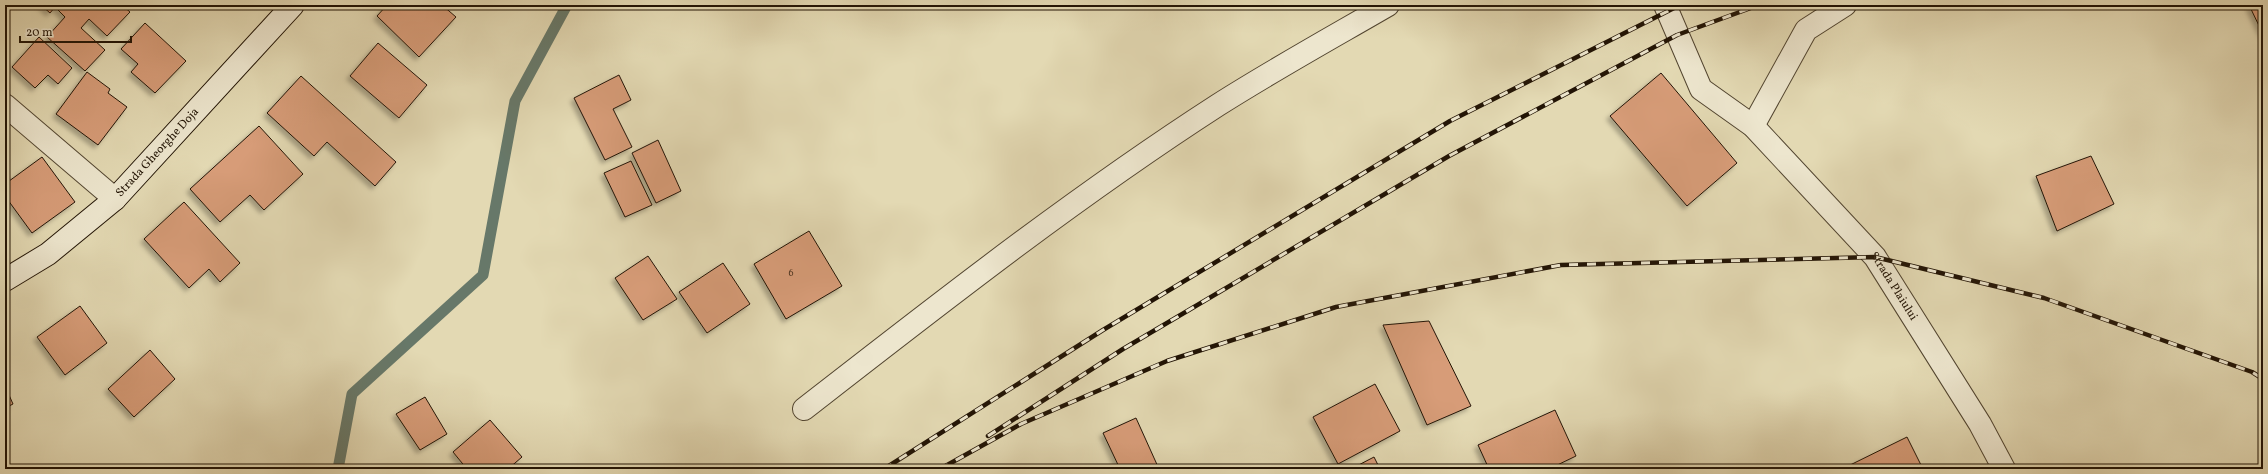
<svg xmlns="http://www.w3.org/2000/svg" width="2268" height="474" font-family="Vollkorn,serif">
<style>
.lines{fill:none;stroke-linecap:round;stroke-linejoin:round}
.stream{stroke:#677869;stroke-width:11}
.building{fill:#d79c78;stroke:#221405;filter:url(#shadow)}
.street-casing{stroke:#524530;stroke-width:24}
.secondary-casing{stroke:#221405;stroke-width:24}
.street{stroke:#ede6ce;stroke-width:22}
.secondary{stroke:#ede6ce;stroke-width:22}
.rail-casing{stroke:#221405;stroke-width:4.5}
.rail{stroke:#ede6ce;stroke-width:3;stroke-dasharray:9;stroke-linecap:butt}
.labels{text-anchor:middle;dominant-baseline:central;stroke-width:3.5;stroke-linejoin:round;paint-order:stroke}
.number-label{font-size:10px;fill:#4f3622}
.street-label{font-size:12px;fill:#221405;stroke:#ede6ce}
</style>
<defs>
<filter id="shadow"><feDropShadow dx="-3.5" dy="3.5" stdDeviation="2" flood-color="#0004"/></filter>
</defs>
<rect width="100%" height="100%" fill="#e3d9b3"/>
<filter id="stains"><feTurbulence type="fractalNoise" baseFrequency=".005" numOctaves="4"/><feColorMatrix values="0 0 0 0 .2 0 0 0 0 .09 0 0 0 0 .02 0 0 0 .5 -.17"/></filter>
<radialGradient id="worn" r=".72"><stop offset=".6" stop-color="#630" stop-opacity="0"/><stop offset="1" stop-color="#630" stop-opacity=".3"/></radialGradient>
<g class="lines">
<!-- stream -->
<path class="stream" d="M338,469L352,394L483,275L515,101L567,5"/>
</g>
<!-- building -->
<path class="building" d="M41,5H122L130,12L107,36L89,19L81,28L105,50L85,71L47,37L65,17L55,7L50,13Z
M387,5H442L456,17L419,57L377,16Z
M2249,5H2263V34Z
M145,23L186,61L155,93L131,72L138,64L121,49Z
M39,37L72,68L58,84L48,75L35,88L12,67Z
M378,43L427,85L399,118L350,76Z
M87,72L110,89L108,93L127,107L98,145L56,114Z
M1661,73L1737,163L1687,206L1610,116Z
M619,75L631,100L613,109L632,147L605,160L574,98Z
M301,76L396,162L375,186L327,142L314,156L267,113Z
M259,126L303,174L264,210L250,195L220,222L190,189Z
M658,140L681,191L656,203L632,153Z
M2091,156L2114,204L2057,231L2036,176Z
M42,157L75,202L32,233L5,196V184Z
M631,161L652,205L625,217L604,173Z
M184,202L240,263L220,282L209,269L189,288L144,239Z
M809,231L842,286L786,319L754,264Z
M648,256L677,299L643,320L615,278Z
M723,263L750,304L707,333L679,292Z
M80,306L107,343L65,375L37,337Z
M1429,321L1471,406L1427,425L1383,325Z
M150,350L175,379L134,417L108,389Z
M1375,384L1400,431L1338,464L1313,417Z
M5,386L13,404L5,408Z
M425,397L447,434L420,450L396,414Z
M1555,410L1576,456L1549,469H1489L1478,445Z
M1136,418L1159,469H1120L1103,433Z
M490,420L522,457L508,469H467L453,452Z
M1907,437L1923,469H1842Z
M1374,457L1380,469H1351Z"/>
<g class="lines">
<!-- street casing -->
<g class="street-casing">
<g id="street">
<path id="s1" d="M1665,5L1701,89L1753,126L1875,257L1980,424L2004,469"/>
<path d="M5,105L115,199"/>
<path d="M1753,126L1806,30L1845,5"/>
<path d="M804,409C939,304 1074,198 1218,105C1273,70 1331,38 1388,5"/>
</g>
</g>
<!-- secondary casing -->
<g class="secondary-casing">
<g id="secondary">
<path id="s2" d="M5,280L48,254L115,199L293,5"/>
</g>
</g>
<!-- street -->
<use href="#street" class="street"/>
<!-- secondary -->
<use href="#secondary" class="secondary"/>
<!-- rail casing -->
<g class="rail-casing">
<path id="rail" d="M988,436L1123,349L1449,156L1677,35L1759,5
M884,469L1103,330L1450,121L1680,5
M940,469L1021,424L1167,361L1336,307L1561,265L1875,257L2044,298L2252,372L2263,379"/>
</g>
<!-- rail -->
<use href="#rail" class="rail"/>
</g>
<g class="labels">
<!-- number labels -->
<g class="number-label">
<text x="791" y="273">6</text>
</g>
<!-- street labels -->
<g class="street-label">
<text stroke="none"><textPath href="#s2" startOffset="200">Strada Gheorghe Doja</textPath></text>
<text stroke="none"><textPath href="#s1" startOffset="369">Strada Plaiului</textPath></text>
</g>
</g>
<!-- margin -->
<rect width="2268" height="474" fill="none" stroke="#e3d9b3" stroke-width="20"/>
<rect x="6" y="6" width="2256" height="462" fill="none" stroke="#221405" stroke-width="2"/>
<rect x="10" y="10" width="2248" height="454" fill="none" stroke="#221405"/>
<!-- scale -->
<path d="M20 36v6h111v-6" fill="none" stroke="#221405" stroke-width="2"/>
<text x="26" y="36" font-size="12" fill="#221405" stroke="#ede6ce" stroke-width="3" paint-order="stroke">20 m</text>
<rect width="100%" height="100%" filter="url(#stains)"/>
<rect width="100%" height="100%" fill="url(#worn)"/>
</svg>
